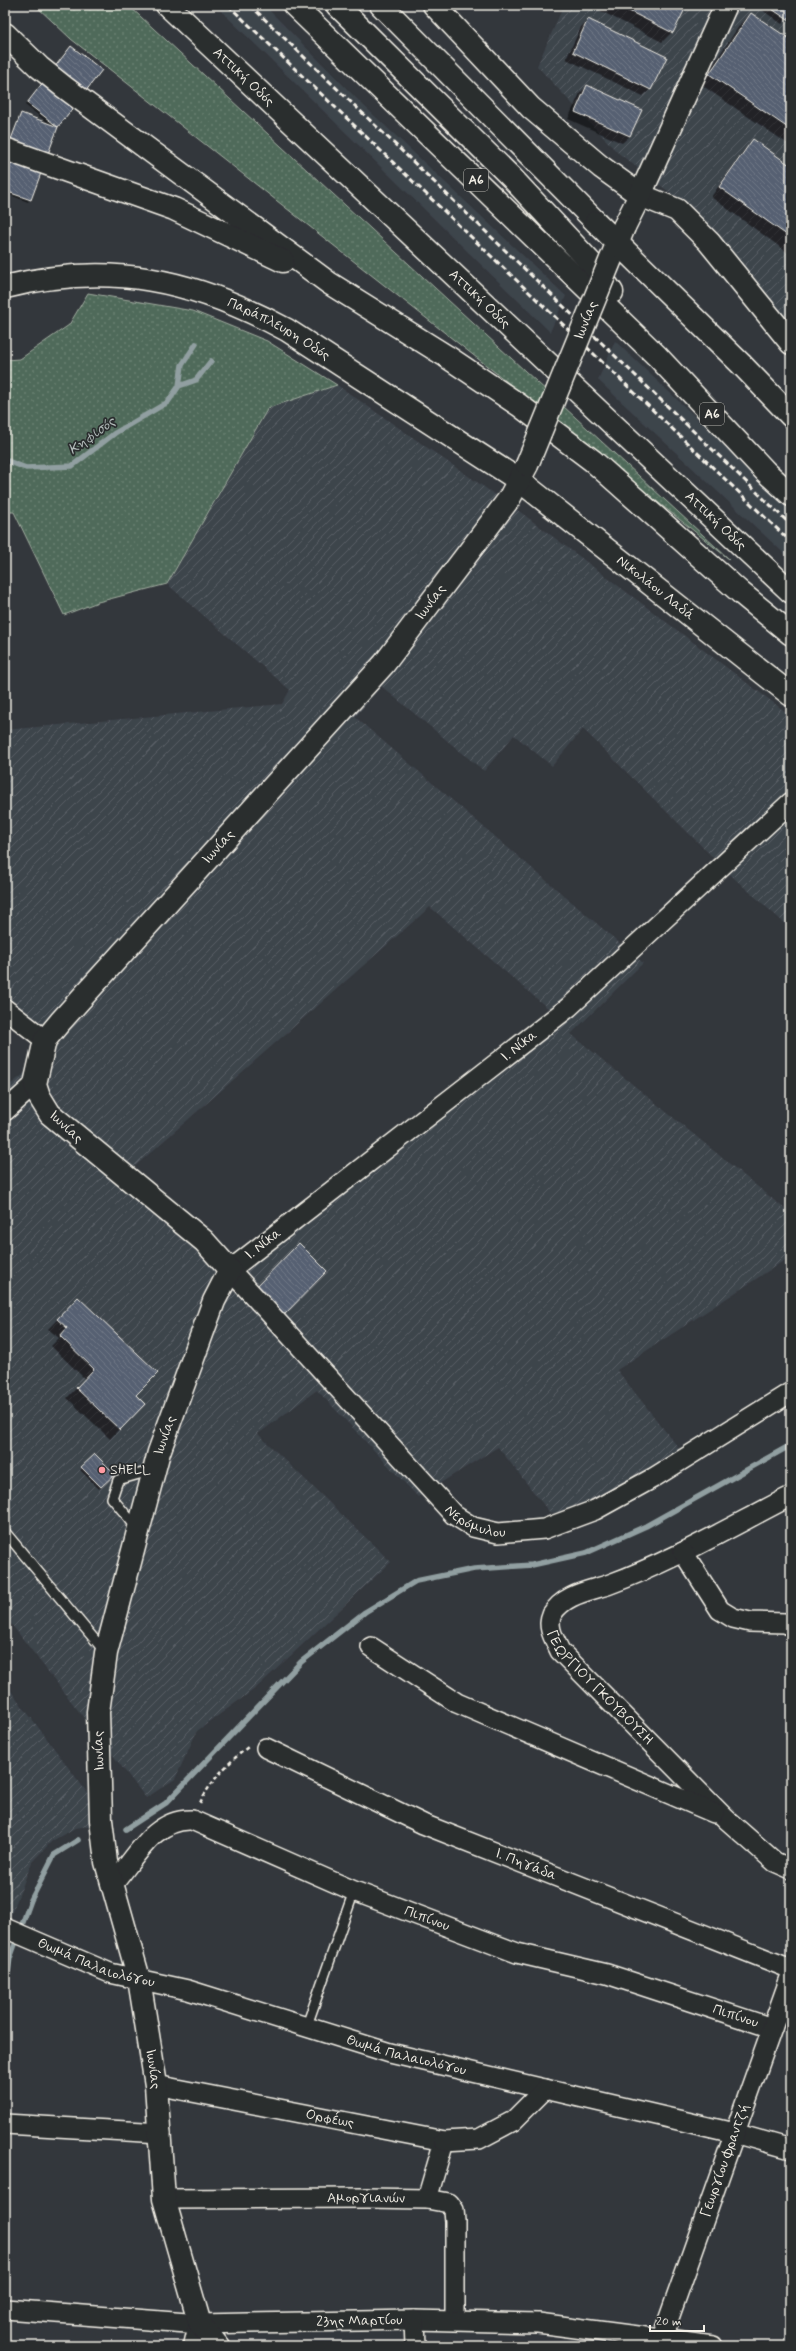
<svg xmlns="http://www.w3.org/2000/svg" width="796" height="2351" font-family="Mynerve,sans-serif">
<style>
.built{fill:#3e444c}
.industrial{fill:url(#industrial-furrows);fill-rule:evenodd}
.grass{fill:url(#grass-dots);stroke:#a2aea1}
.shadow{fill:#0007}
.lines{fill:none;stroke-linecap:round;stroke-linejoin:round}
.stream{stroke:#919fa1;stroke-width:5.5}
.building{fill:url(#building-back-hatch);stroke:#f4f1e8}
.lane-casing{stroke:#f4f1e8;stroke-width:12}
.street-casing{stroke:#f4f1e8;stroke-width:22}
.secondary-casing{stroke:#f4f1e8;stroke-width:25}
.highway-casing{stroke:#f4f1e8;stroke-width:25}
.path{stroke:#f4f1e8;stroke-width:2.5;stroke-dasharray:4 3;stroke-linecap:butt}
.lane{stroke:#2a2d2e;stroke-width:9}
.street{stroke:#2a2d2e;stroke-width:19}
.secondary{stroke:#2a2d2e;stroke-width:22}
.highway{stroke:#2a2d2e;stroke-width:22}
.rail{stroke:#f4f1e8;stroke-width:3;stroke-dasharray:6 3;stroke-linecap:butt}
.secondary-bridge-casing{stroke:#f4f1e8;stroke-width:25;stroke-linecap:butt}
.highway-bridge-casing{stroke:#f4f1e8;stroke-width:25;stroke-linecap:butt}
.secondary-bridge{stroke:#2a2d2e;stroke-width:22}
.highway-bridge{stroke:#2a2d2e;stroke-width:22}
.poi-dot{fill:#ff9aa2;stroke:#2a2d2e;stroke-width:1.5}
.labels{text-anchor:middle;dominant-baseline:central;stroke-width:3.5;stroke-linejoin:round;paint-order:stroke}
.shield{fill:#2a2d2e;stroke:#b7b6b0;stroke-width:1}
.shield-label{font-size:13px;font-weight:bold;fill:#f4f1e8}
.street-label{font-size:14px;fill:#f4f1e8;stroke:#2a2d2e}
.poi-label{font-size:14px;fill:#f4f1e8;stroke:#2a2d2e;text-anchor:start}
.water-label{font-size:15px;font-style:italic;fill:#b2bab9;stroke:#2a2d2e}
</style>
<defs>
<pattern id="industrial-furrows" width="10" height="10" patternUnits="userSpaceOnUse"><rect width="10" height="10" fill="#3e444c"/><path d="M-1 1l2-2M0 10L10 0M9 11l2-2" fill="none" stroke="#5a5f66"/></pattern>
<pattern id="grass-dots" width="8" height="8" patternUnits="userSpaceOnUse"><rect width="8" height="8" fill="#506b5a"/><path d="M2 2h.1M6 6h.1" fill="none" stroke="#6a8172" stroke-width="1.8" stroke-linecap="round"/></pattern>
<pattern id="building-back-hatch" width="6" height="6" patternUnits="userSpaceOnUse"><rect width="6" height="6" fill="#576172"/><path d="M-1 5l2 2M0 0l6 6M5-1l2 2" fill="none" stroke="#707886"/></pattern>
</defs>
<rect width="100%" height="100%" fill="#33373c"/>
<filter id="ink" filterUnits="userSpaceOnUse"><feTurbulence type="fractalNoise" baseFrequency=".025" numOctaves="2"/><feDisplacementMap in="SourceGraphic" scale="8" xChannelSelector="R" yChannelSelector="G"/><feConvolveMatrix kernelMatrix="1 2 1 2 8 2 1 2 1" color-interpolation-filters="sRGB"/></filter>
<g filter="url(#ink)">
<!-- built -->
<path class="built" d="M215,5H264L361,103L566,296L550,332Z
M615,341L791,507V560L598,380Z"/>
<!-- industrial -->
<path class="industrial" d="M564,5H791V327L703,218L617,152L537,66Z
M337,385L523,514L791,716V929L735,879L583,729L552,766L514,735L484,771L381,686L355,717L643,963L571,1034L791,1214V1256L617,1370L681,1451L581,1510L550,1513L498,1447L418,1497L317,1390L258,1434L391,1562L256,1688L197,1731L175,1779L146,1798L5,1616V1092L11,1084L29,1070L38,1043L5,1017V730L282,704L290,690L167,584L268,408ZM430,907L551,1011L229,1257L133,1168Z
M5,1683L110,1823L75,1828L52,1841L32,1862L11,1915L5,1912Z"/>
<!-- grass -->
<path class="grass" d="M35,5H128L729,559L510,384L71,39Z
M88,293L193,311L267,341L337,385L268,408L167,584L98,602L64,615L14,512H5V360L20,359L69,325Z"/>
<!-- shadow -->
<path class="shadow" d="M589,5H686L672,32L662,42Z
M755,5H791V14L782,24Z
M751,14L791,41V146L700,84L741,23Z
M588,20L651,89L643,96L566,59L581,27Z
M69,49L57,126L28,202L5,193V153L21,114L51,125L25,105Z
M587,86L630,136L622,143L568,119L580,93Z
M754,140L791,167V255L711,197L744,150Z
M78,1298L135,1395L119,1429L110,1439L67,1398L85,1379L51,1346L59,1338L48,1329Z
M95,1455L113,1474L99,1489L80,1470Z"/>
<g class="lines">
<!-- stream -->
<path class="stream" d="M179,386L196,380L211,361
M5,460L26,468L72,466L115,433L168,402L179,386L182,365L196,344
M126,1829L166,1803L301,1662L365,1612L416,1581L474,1569L532,1565L586,1553L646,1526L791,1445
M5,1995L10,1958L31,1900L54,1855L78,1840"/>
</g>
<!-- building -->
<path class="building" d="M617,5H687L673,33Z
M766,5H791V15L788,20Z
M751,13L791,40V130L709,74Z
M588,19L667,57L651,90L573,52Z
M71,46L102,70L58,127L27,103Z
M587,85L642,110L630,136L575,112Z
M21,113L58,127L31,200L5,191V155Z
M753,139L791,166V238L719,187Z
M299,1243L327,1271L280,1319L252,1291Z
M78,1297L158,1373L136,1395L145,1404L120,1430L76,1388L94,1369L60,1336L67,1328L57,1319Z
M95,1454L115,1474L101,1487L81,1467Z"/>
<g class="lines">
<!-- lane casing -->
<g class="lane-casing">
<path id="lane" d="M137,1528L112,1498L118,1480L153,1470
M5,1532L105,1652
M306,2028L354,1891"/>
</g>
<!-- street casing -->
<g class="street-casing">
<g id="street">
<path id="s1" d="M791,802L569,1007L230,1270L454,1515L473,1527L498,1533L544,1529L595,1510L653,1478L791,1392"/>
<path d="M5,1009L45,1040"/>
<path d="M5,1111L35,1084"/>
<path id="s2" d="M791,1496C732,1526 673,1561 610,1584C590,1591 564,1594 552,1614C546,1627 555,1640 560,1651L726,1819L775,1862L791,1869"/>
<path d="M683,1552L720,1610L733,1618L750,1622L786,1623L791,1626"/>
<path d="M371,1647L457,1703L714,1813"/>
<path id="s3" d="M266,1748L423,1824L791,1969"/>
<path id="s4" d="M113,1884C135,1859 154,1818 192,1820L354,1891L517,1953L607,1974L772,2028"/>
<path id="s5" d="M5,1928L110,1973L188,1990L390,2053L734,2133L791,2149"/>
<path id="s6" d="M156,2085L444,2141L427,2199"/>
<path d="M5,2124L161,2133"/>
<path d="M444,2141L479,2139L513,2121L545,2089"/>
<path id="s7" d="M164,2199L367,2198L427,2199L449,2203L454,2210L455,2221V2320"/>
<path id="s8" d="M5,2309L200,2324L414,2320L538,2323L713,2346"/>
<path d="M414,2320L415,2346"/>
<path id="s9" d="M659,2346L791,1975"/>
</g>
</g>
<!-- secondary casing -->
<g class="secondary-casing">
<g id="secondary">
<path d="M434,5L531,108L601,167L640,195L677,210L709,242L791,343"/>
<path d="M624,227L640,195L726,5"/>
<path id="s10" d="M5,287C110,261 193,279 287,330L520,481L791,695"/>
<path d="M195,2346L200,2324"/>
<path id="s11" d="M218,2346L200,2324L164,2199L156,2085L139,1979L106,1862L101,1820L98,1712L106,1653L159,1452L214,1301L230,1270L204,1241L50,1114L39,1096L35,1084L45,1040L60,1022L384,664L509,499L527,465"/>
</g>
</g>
<!-- highway casing -->
<g class="highway-casing">
<g id="highway">
<path id="s12" d="M167,5L791,592"/>
<path d="M294,5L657,356L766,472L791,495"/>
<path d="M337,5L512,178L593,265L612,292"/>
<path d="M381,5L596,222"/>
<path d="M5,34L39,67L64,87L329,283L446,356L519,405L593,461L741,593L791,634"/>
<path d="M5,149L174,209L283,261"/>
<path d="M742,365L791,416"/>
</g>
</g>
<!-- path -->
<path class="path" d="M200,1803C211,1780 228,1763 248,1747"/>
<!-- lane -->
<use href="#lane" class="lane"/>
<!-- street -->
<use href="#street" class="street"/>
<!-- secondary -->
<use href="#secondary" class="secondary"/>
<!-- highway -->
<use href="#highway" class="highway"/>
<!-- rail -->
<path class="rail" d="M228,5L791,542
M250,5L791,525"/>
<!-- secondary-bridge casing -->
<g class="secondary-bridge-casing">
<g id="secondary-bridge">
<path id="s13" d="M527,465L624,227"/>
</g>
</g>
<!-- highway-bridge casing -->
<g class="highway-bridge-casing">
<path id="highway-bridge" d="M596,222L742,365"/>
</g>
<!-- secondary-bridge -->
<use href="#secondary-bridge" class="secondary-bridge"/>
<!-- highway-bridge -->
<use href="#highway-bridge" class="highway-bridge"/>
</g>
</g>
<!-- markers -->
<circle class="poi-dot" cx="102" cy="1470" r="4"/>
<g class="labels">
<!-- shield labels -->
<g class="shield">
<rect x="464" y="169" width="24" height="22" rx="3"/>
<rect x="700" y="403" width="24" height="22" rx="3"/>
</g>
<g class="shield-label">
<text x="476" y="180">Α6</text>
<text x="712" y="414">Α6</text>
</g>
<!-- street labels -->
<g class="street-label">
<text stroke="none"><textPath href="#s12" startOffset="105">Αττική Οδός</textPath></text>
<text stroke="none"><textPath href="#s12" startOffset="429">Αττική Οδός</textPath></text>
<text stroke="none"><textPath href="#s13" startOffset="156">Ιωνίας</textPath></text>
<text stroke="none"><textPath href="#s10" startOffset="285">Παράπλευρη Οδός</textPath></text>
<text stroke="none"><textPath href="#s12" startOffset="753">Αττική Οδός</textPath></text>
<text stroke="none"><textPath href="#s10" startOffset="743">Νικολάου Λαδά</textPath></text>
<text stroke="none"><textPath href="#s11" startOffset="2016">Ιωνίας</textPath></text>
<text stroke="none"><textPath href="#s11" startOffset="1692">Ιωνίας</textPath></text>
<text transform="translate(519 1046) rotate(-38)">Ι. Νίκα</text>
<text transform="translate(66 1127) rotate(43)">Ιωνίας</text>
<text transform="translate(263 1244) rotate(-38)">Ι. Νίκα</text>
<text stroke="none"><textPath href="#s11" startOffset="937">Ιωνίας</textPath></text>
<text stroke="none"><textPath href="#s1" startOffset="1086">Νερόμυλου</textPath></text>
<text stroke="none"><textPath href="#s2" startOffset="361">ΓΕΩΡΓΙΟΥ ΓΚΟΥΒΟΥΣΗ</textPath></text>
<text transform="translate(99 1751) rotate(-92)">Ιωνίας</text>
<text stroke="none"><textPath href="#s3" startOffset="285">Ι. Πηγάδα</textPath></text>
<text stroke="none"><textPath href="#s4" startOffset="361">Πιπίνου</textPath></text>
<text stroke="none"><textPath href="#s5" startOffset="98">Θωμά Παλαιολόγου</textPath></text>
<text stroke="none"><textPath href="#s4" startOffset="685">Πιπίνου</textPath></text>
<text stroke="none"><textPath href="#s5" startOffset="422">Θωμά Παλαιολόγου</textPath></text>
<text transform="translate(153 2069) rotate(82)">Ιωνίας</text>
<text stroke="none"><textPath href="#s6" startOffset="177">Ορφέως</textPath></text>
<text stroke="none"><textPath href="#s9" startOffset="197">Γεωργίου Φραντζή</textPath></text>
<text stroke="none"><textPath href="#s7" startOffset="202">Αμοργιανών</textPath></text>
<text stroke="none"><textPath href="#s8" startOffset="355">23ης Μαρτίου</textPath></text>
</g>
<!-- poi labels -->
<g class="poi-label">
<text x="110" y="1470">SHELL</text>
</g>
<!-- water labels -->
<g class="water-label">
<text transform="translate(92 436) rotate(-36)">Κηφισός</text>
</g>
</g>
<!-- margin -->
<rect width="796" height="2351" fill="none" stroke="#2a2d2e" stroke-width="20"/>
<rect x="10" y="10" width="776" height="2331" fill="none" stroke="#f4f1e8" stroke-width="1.5" filter="url(#ink)"/>
<!-- scale -->
<path d="M650 2325v6h54v-6" fill="none" stroke="#f4f1e8" stroke-width="2"/>
<text x="656" y="2325" font-size="12" fill="#f4f1e8" stroke="#2a2d2e" stroke-width="3" paint-order="stroke">20 m</text>
</svg>
